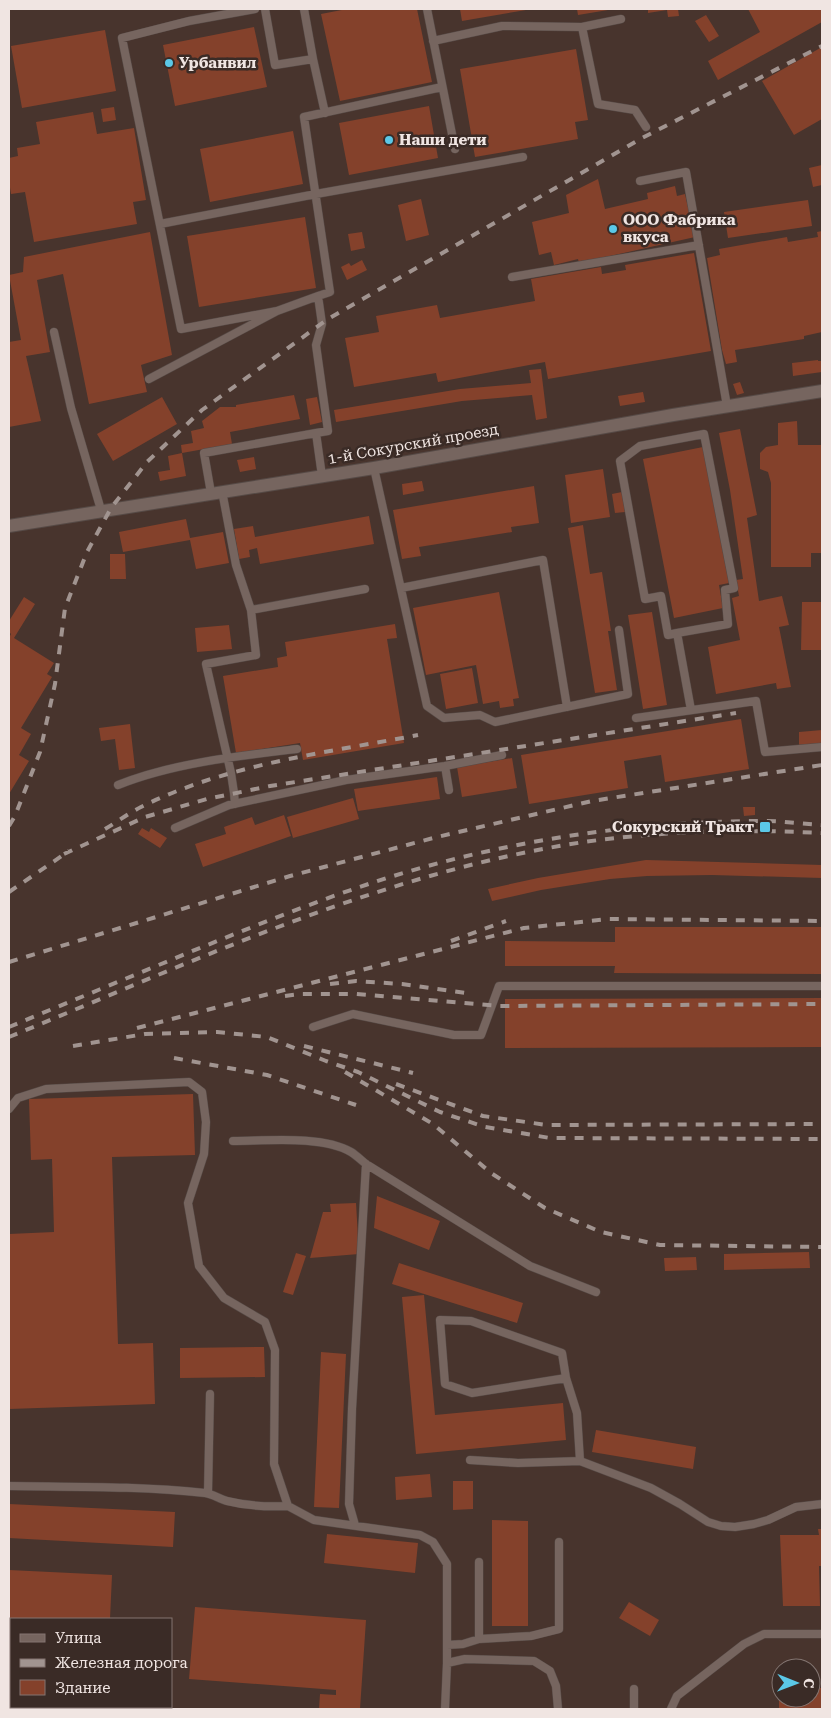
<svg xmlns="http://www.w3.org/2000/svg" width="831" height="1718" font-family="'Roboto Serif',serif">
<style>
.built{fill:#48342d;fill-rule:evenodd}
.building{fill:#84412b}
.lines{fill:none;stroke-linecap:round;stroke-linejoin:round}
.lane-casing{stroke:#564a46;stroke-width:9}
.street-casing{stroke:#564a46;stroke-width:14}
.lane{stroke:#76655f;stroke-width:8}
.street{stroke:#76655f;stroke-width:12}
.rail{stroke:#a19490;stroke-width:4;stroke-dasharray:9 9;stroke-linecap:butt}
.poi-dot{fill:#5bc8e7;stroke:#3a2b26;stroke-width:2}
.labels{text-anchor:middle;dominant-baseline:central;stroke-width:5;stroke-linejoin:round;paint-order:stroke}
.poi-label{font-size:15px;font-weight:bold;fill:#f0e5e2;stroke:#3a2b26;text-anchor:start}
.street-label{font-size:15px;fill:#f0e5e2;stroke:#3a2b26}
</style>
<rect width="100%" height="100%" fill="#3a2b26"/>
<!-- built -->
<path class="built" d="M9,9H822V1709H9ZM11,1619H171V1707H11ZM781,1668H811V1698H781Z"/>
<!-- building -->
<path class="building" d="M347,9H417L432,82L340,101L321,14Z
M460,9H526V10L462,21Z
M577,9H608V10L578,15Z
M648,9H678L679,16L668,17L667,10L648,13Z
M748,9H822V22L718,80L708,61L760,32Z
M706,15L719,36L709,42L695,21Z
M254,27L267,87L175,106L163,45Z
M105,30L116,91L22,108L11,46Z
M822,47V119L794,135L762,81Z
M576,49L588,120L575,122L578,139L475,157L460,69Z
M429,106L438,158L349,175L339,123Z
M114,107L116,120L103,122L101,109Z
M93,112L97,134L134,128L146,200L133,202L137,224L34,242L25,192L11,194L9,181V158L18,156L17,148L40,144L36,122Z
M293,131L303,184L210,202L200,149Z
M822,165V185L813,187L809,168Z
M598,179L605,209L648,199L647,193L675,186L677,196L685,194L695,237L579,263L578,259L554,265L551,252L539,255L532,222L569,213L566,195Z
M421,199L429,235L406,241L398,205Z
M808,200L812,226L728,238L724,212Z
M305,217L316,288L199,307L187,236Z
M822,231V332L804,336V339L735,350L737,362L726,364L722,350L707,258L720,255L719,249L787,237L788,242L818,237L817,232Z
M150,232L172,355L141,365L147,392L89,404L63,274L37,280L50,352L26,356L41,421L9,427V342L21,340L9,275L23,272L24,257Z
M362,232L365,248L351,251L348,234Z
M694,253L711,351L548,379L545,362L438,382L436,373L354,387L345,338L379,332L376,316L437,305L440,318L535,301L531,279L601,267L602,274L626,270L625,265Z
M362,260L367,270L347,280L341,267L349,263L351,266Z
M818,360V361H822V372L793,376L792,363Z
M541,369L547,418L536,420L532,395L462,401L336,422L334,410L460,389L531,383L529,370Z
M740,382L744,393L737,395L733,384Z
M643,392L645,402L620,406L618,396Z
M294,395L300,419L230,432L232,444L182,453L186,476L160,481L158,472L170,470L168,456L182,453L181,445L193,443L191,431L204,428L202,421L220,407H236V405Z
M162,397L177,424L113,461L97,434Z
M317,397L322,422L310,425L306,399Z
M797,421L798,445H822V553H811V567H771V483L768,472L760,469V453L766,447L778,445V423Z
M740,429L757,515L747,518L759,601L782,596L789,625L779,627L791,687L777,689L776,683L716,694L708,647L740,640L732,598L739,596L736,580L743,579L730,490L719,433Z
M703,447L729,583L719,585L723,608L674,618L643,459Z
M254,457L256,469L240,472L237,460Z
M603,469L610,517L571,523L565,475Z
M422,481L424,491L403,495L402,484Z
M534,486L539,523L511,527L512,532L419,547L421,556L402,559L393,510Z
M622,492L625,512L615,513L612,494Z
M369,516L374,544L260,564L257,548L249,550L250,557L239,559L234,529L253,526L255,537Z
M186,519L190,538L223,532L229,563L196,569L190,540L123,552L119,532Z
M583,525L590,574L602,572L611,631H608L617,690L595,693L568,528Z
M110,554H125L126,579H110Z
M499,592L519,698L513,699L514,706L500,708L499,701L483,704L476,665L426,675L413,608Z
M24,597L35,604L14,638L54,663L47,674L52,677L21,728L31,734L19,755L29,761L9,794V638L11,634L9,632V621Z
M802,602H822V650H801Z
M652,612L667,705L643,709L628,615Z
M395,624L397,638L387,639L404,743L303,760L300,743L236,753L223,676L278,667L277,658L287,656L285,642Z
M229,625L232,649L197,652L195,628Z
M472,668L478,703L446,709L440,674Z
M741,719L749,769L665,782L661,755L624,761L628,788L529,804L521,755Z
M130,724L135,768L119,770L115,739L101,741L99,728Z
M822,730V744L799,745V732Z
M512,758L517,788L462,797L457,767Z
M437,777L440,799L358,811L354,789Z
M353,798L359,819L293,838L287,817Z
M743,807H755V815L744,816Z
M284,815L291,836L203,867L195,844L226,834L224,827L252,817L255,825Z
M142,828L149,832L151,828L167,838L160,848L138,834Z
M646,860L822,865V878L712,875L647,876L610,879L541,890L492,901L488,889L538,878Z
M615,927H822V974L614,973L615,966H505V941L615,942Z
M822,998V1047L505,1048V999Z
M193,1094L195,1155L112,1157L118,1344L153,1343L155,1404L9,1409V1234L54,1232L52,1159L31,1160L29,1099Z
M377,1196L440,1221L429,1250L374,1228Z
M356,1203L359,1254L310,1258L323,1212H331L330,1204Z
M809,1252L810,1268L724,1270V1254Z
M296,1253L306,1256L293,1295L283,1292Z
M696,1257L697,1270L665,1271L664,1258Z
M399,1263L523,1303L517,1323L392,1284Z
M424,1295L435,1415L563,1403L566,1440L416,1454L402,1297Z
M264,1347L265,1377L180,1378V1348Z
M321,1352L346,1354L339,1508L314,1507Z
M596,1430L696,1447L693,1469L592,1452Z
M430,1474L432,1497L396,1500L395,1477Z
M453,1481H473V1509L453,1510Z
M9,1504L175,1512L173,1547L9,1538Z
M492,1520L528,1521V1626H492Z
M818,1529H822V1566H819L820,1606H783L780,1535H819Z
M327,1534L418,1543L415,1573L324,1563Z
M9,1570L112,1575L110,1619H11V1621H9Z
M629,1602L659,1620L650,1636L619,1618Z
M195,1607L366,1620L360,1709H319L320,1694L336,1695V1690L189,1679Z
M779,1688H781V1698H811V1688H822V1709H779Z"/>
<g class="lines">
<!-- lane casing -->
<g class="lane-casing">
<path id="lane" d="M255,9L189,21L122,38L181,329L277,311
M265,9L275,65L313,59L325,113
M304,9L313,59
M427,9L455,149
M582,27L621,19
M433,41L502,26L582,27L598,104L635,110L646,127
M640,181L686,172L727,406
M160,224L316,194L523,157
M512,277L699,245
M318,296L330,292L304,117L442,87
M54,332L71,408L101,510
M149,379L277,311L318,296L322,324L316,345L328,431L316,433L322,476
M374,468L427,706L444,718L480,715L495,722L628,694L619,630
M222,491L236,565L251,610
M211,493L204,453L316,433
M401,588L543,560L567,707
M677,633L668,635L661,596L645,599L620,461L640,446L704,434L734,588L725,590L728,624L677,633L691,710
M636,718L756,701L765,752L822,747
M445,766L502,755
M118,785C173,763 238,756 297,749
M235,804L234,793L231,773L206,664L256,655L251,610L365,589
M175,828L229,805L346,780L445,766L449,790
M313,1027L353,1014L454,1035H481L499,986H822
M9,1109L18,1098L46,1089L189,1082L202,1092L206,1122L204,1154L188,1203L199,1266L224,1298L265,1322L275,1350L274,1464L288,1506L314,1520L420,1535L433,1542L447,1564V1663L445,1709
M233,1141C266,1141 322,1135 351,1152C356,1155 361,1160 366,1164L530,1266L596,1292
M566,1378L472,1393L445,1384L440,1320L471,1321L562,1353L566,1378L577,1413L580,1461
M470,1460L518,1463L580,1461L651,1488L680,1504L708,1522L721,1526L735,1527L754,1524L768,1520L796,1507L822,1504
M9,1486C74,1487 140,1486 205,1493C213,1494 219,1499 227,1501C247,1506 267,1507 288,1506
M208,1493L210,1394
M355,1525L349,1504L352,1409L366,1164
M479,1562V1639
M447,1645L463,1644L479,1639L531,1636L559,1629V1542
M447,1663L465,1659L534,1661L550,1671L556,1686L558,1709
M634,1709V1689
M671,1709L677,1696L744,1644L764,1634H822"/>
</g>
<!-- street casing -->
<g class="street-casing">
<path id="street" d="M9,526L374,468L673,415L822,391"/>
</g>
<!-- lane -->
<use href="#lane" class="lane"/>
<!-- street -->
<use href="#street" class="street"/>
<!-- rail -->
<path class="rail" d="M9,826L15,816L40,752L55,684L65,608L87,552L111,508L147,462L202,410L328,319L642,138L822,46
M105,829C117,822 129,813 141,807C227,764 325,753 418,735
M64,854L145,817L207,799L270,786L736,713
M9,892L69,851
M451,941L506,921
M9,962L290,876L437,837L592,801L822,765
M330,984L356,981L402,984L466,993
M285,996L300,994H356L499,1006L822,1004
M9,1027C69,1002 130,977 190,952C262,923 335,893 410,871C524,838 644,821 763,821C783,821 803,824 822,825
M137,1028L524,928L609,919L822,921
M9,1037C195,961 383,872 584,842C663,831 743,829 822,833
M73,1046L145,1034L217,1032L267,1037L326,1061L358,1072L440,1112L485,1127L550,1138L822,1139
M304,1046L413,1073
M174,1058L267,1075L356,1105
M345,1072L433,1124L491,1173L545,1208L601,1232L660,1245L822,1247
M396,1084L483,1116L547,1125L822,1124"/>
</g>
<!-- markers -->
<g class="poi-dot">
<circle cx="169" cy="63" r="5"/>
<circle cx="389" cy="140" r="5"/>
<circle cx="613" cy="229" r="5"/>
<rect x="759" y="821" width="12" height="12" rx="2.5"/>
</g>
<g class="labels">
<!-- poi labels -->
<g class="poi-label">
<text x="179" y="63">Урбанвил</text>
<text x="399" y="140">Наши дети</text>
<text x="623" y="220">ООО Фабрика<tspan x="623" dy="17">вкуса</tspan></text>
<text x="754" y="827" text-anchor="end">Сокурский Тракт</text>
</g>
<!-- street labels -->
<g class="street-label">
<text transform="translate(413 444) rotate(-10)">1-й Сокурский проезд</text>
</g>
</g>
<!-- border -->
<rect width="831" height="1718" fill="none" stroke="#f0e5e2" stroke-width="20"/>
<!-- legend -->
<rect x="10" y="1618" width="162" height="90" fill="#3a2b26" stroke="#837571"/>
<rect x="20" y="1634" width="25" height="8" fill="#76655f" stroke="#837571"/>
<text x="55" y="1643" font-size="15" fill="#f0e5e2">Улица</text>
<rect x="20" y="1659" width="25" height="8" fill="#a19490" stroke="#837571"/>
<text x="55" y="1668" font-size="15" fill="#f0e5e2">Железная дорога</text>
<rect x="20" y="1680" width="25" height="15" fill="#84412b" stroke="#837571"/>
<text x="55" y="1693" font-size="15" fill="#f0e5e2">Здание</text>
<!-- north arrow -->
<g transform="translate(796 1683) rotate(91)"><circle r="24" fill="#3a2b26" stroke="#837571"/>
<path d="M0-4L9 19L0 12L-9 19Z" fill="#5bc8e7"/>
<text y="-8" font-size="14" font-weight="bold" text-anchor="middle" fill="#f0e5e2">С</text>
</g>
</svg>
